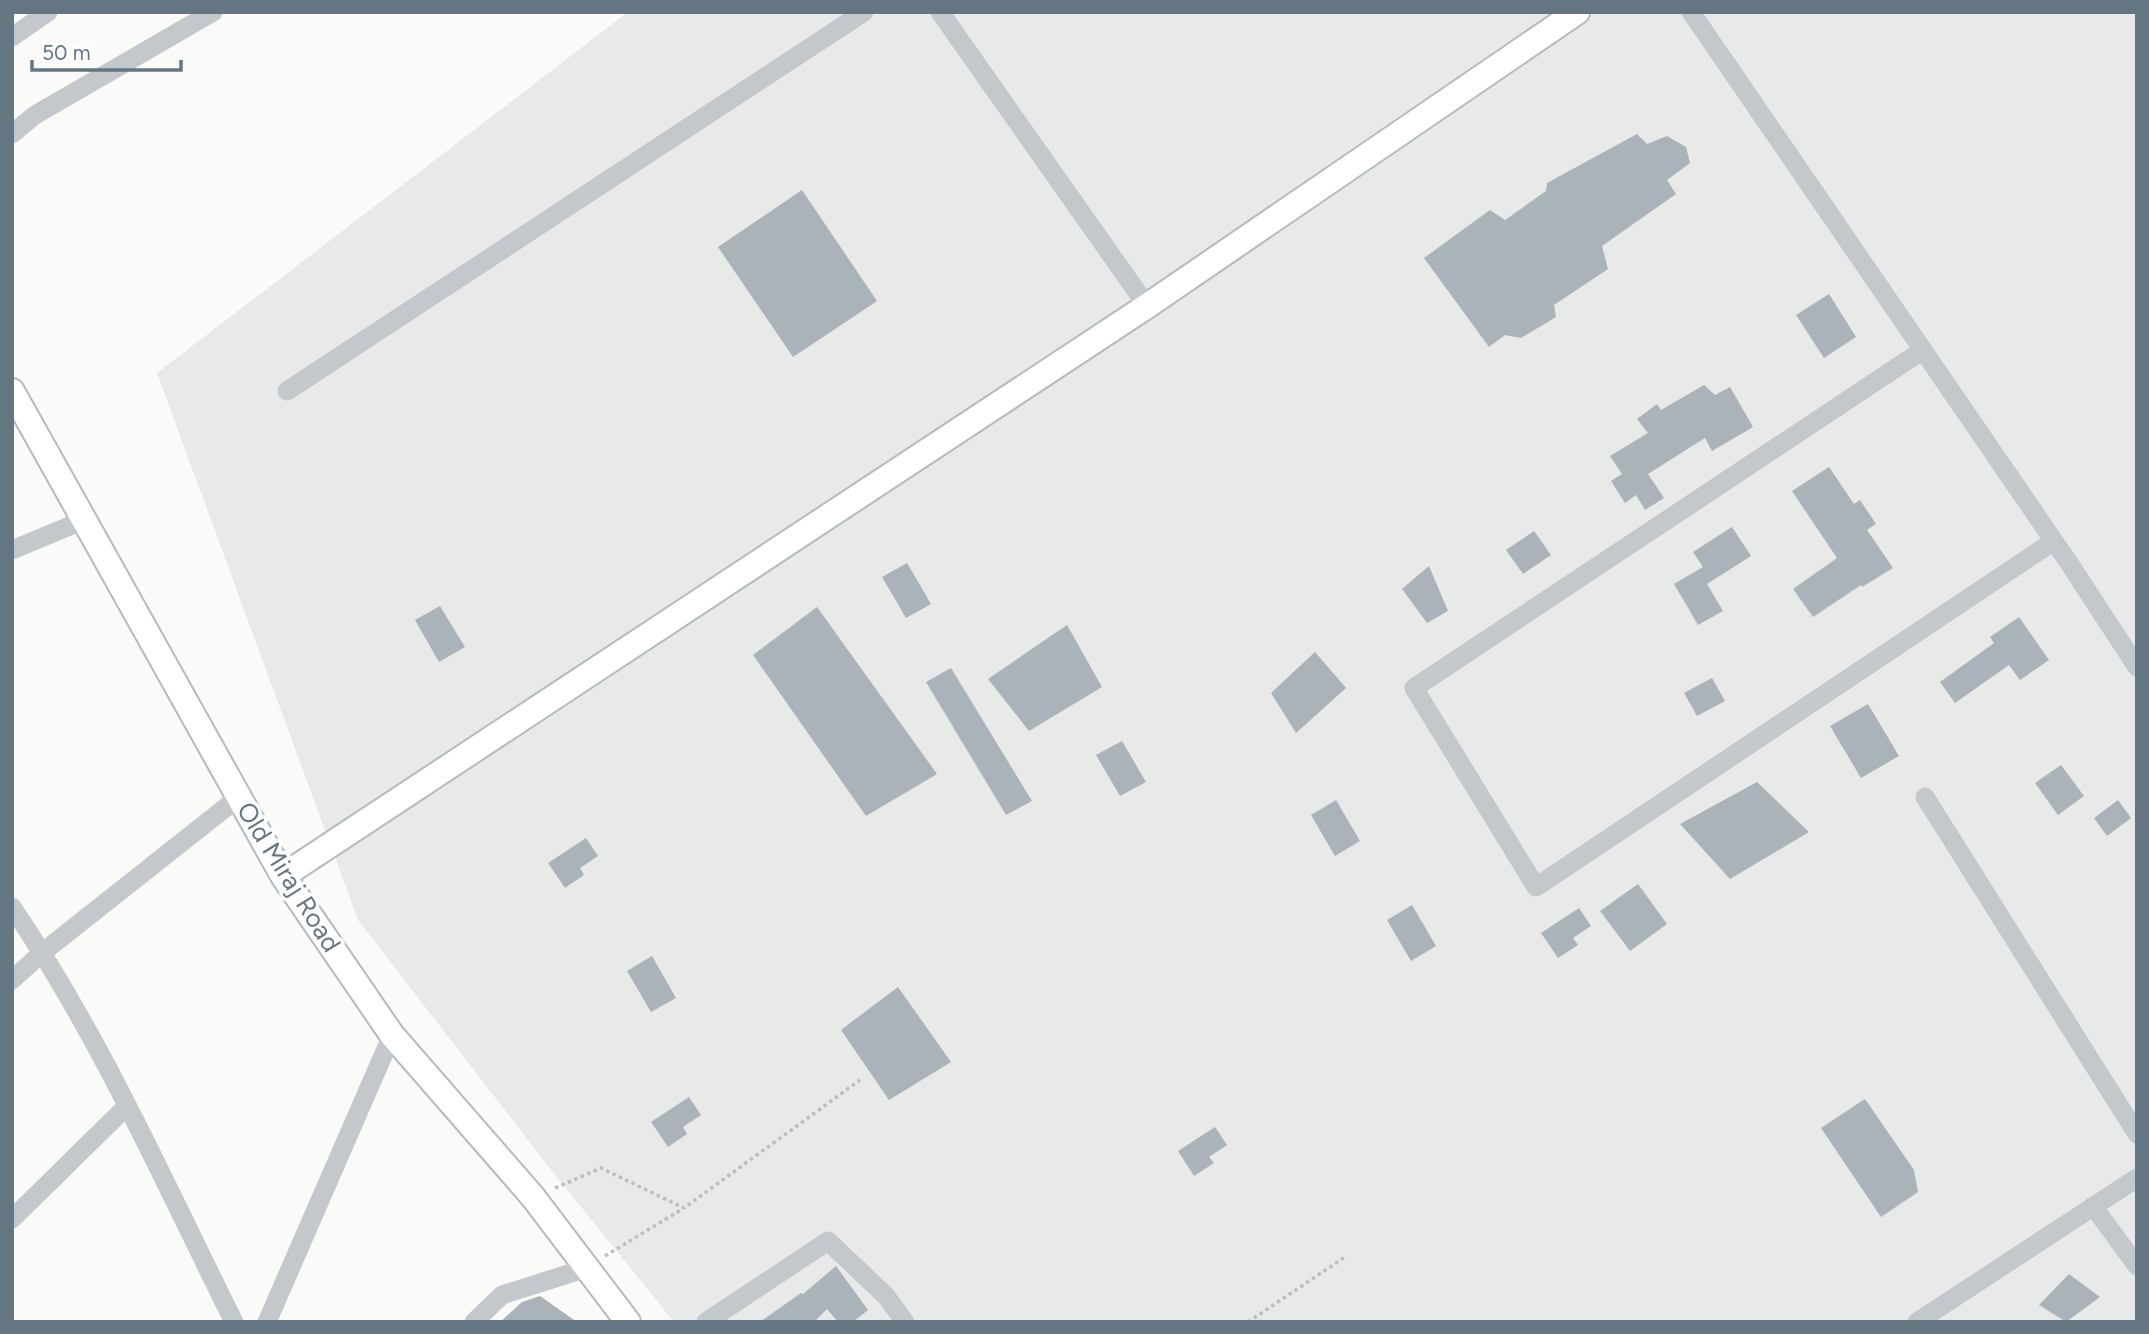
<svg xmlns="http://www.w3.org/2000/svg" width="2149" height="1334" font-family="Figtree,sans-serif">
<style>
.built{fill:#e8e9e9}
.building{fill:#aab3b9}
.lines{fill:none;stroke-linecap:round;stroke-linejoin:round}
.major-casing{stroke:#b5babe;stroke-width:28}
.path{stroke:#bbbfc2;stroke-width:3.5;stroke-dasharray:3.5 3.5;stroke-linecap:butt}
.minor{stroke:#c3c8cc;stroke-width:19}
.major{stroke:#fff;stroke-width:24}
.labels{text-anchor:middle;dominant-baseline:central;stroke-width:7;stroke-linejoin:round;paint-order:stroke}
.street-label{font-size:26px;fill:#657683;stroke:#fff}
</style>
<rect width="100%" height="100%" fill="#fafaf8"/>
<!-- built -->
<path class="built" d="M628,12H2137V1322H674L548,1166L358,920L157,373Z"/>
<!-- building -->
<path class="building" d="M1637,134L1647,144L1667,136L1686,147L1690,163L1667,180L1676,194L1602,246L1608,269L1554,305L1556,317L1521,338L1505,335L1489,347L1424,258L1490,210L1505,220L1546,191L1547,183Z
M802,190L877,301L793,357L718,247Z
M1829,294L1856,337L1824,358L1796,315Z
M1704,385L1715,395L1730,387L1753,427L1712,451L1705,438L1648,474L1664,498L1645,510L1636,495L1625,503L1611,481L1622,474L1610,456L1648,433L1637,419L1657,404L1661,410Z
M1829,467L1854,504L1860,500L1876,524L1867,530L1893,568L1862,587L1861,585L1813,617L1793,589L1837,558L1792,491Z
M1732,527L1751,556L1707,584L1723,611L1698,625L1674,584L1703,567L1693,552Z
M1534,531L1551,555L1523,574L1506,550Z
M907,563L931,604L906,618L882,577Z
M1429,566L1448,611L1427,623L1402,589Z
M440,606L465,647L439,662L415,620Z
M817,607L937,774L866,816L753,655Z
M2019,617L2049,660L2020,680L2009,665L1955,703L1940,682L1994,643L1990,637Z
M1067,625L1102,687L1029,731L988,679Z
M1315,652L1346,688L1296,733L1271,693Z
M951,668L1032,801L1006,815L926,682Z
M1712,678L1725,701L1697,716L1684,693Z
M1868,704L1899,756L1861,778L1830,726Z
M1122,741L1146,782L1120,796L1096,755Z
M2061,765L2084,796L2058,815L2035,783Z
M1757,782L1809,832L1730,879L1680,824Z
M1336,800L1360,841L1335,856L1311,815Z
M2118,800L2131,818L2107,836L2094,818Z
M586,838L598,856L580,868L584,875L565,888L548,863Z
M1638,884L1667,924L1630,951L1600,911Z
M1412,905L1436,946L1411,961L1387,920Z
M1579,908L1591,926L1573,938L1578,945L1558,958L1541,933Z
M652,956L676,998L651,1012L627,971Z
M898,987L951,1062L889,1100L841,1030Z
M689,1097L701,1115L683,1127L687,1134L668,1147L651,1122Z
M1865,1099L1914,1170L1918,1192L1881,1217L1821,1128Z
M1215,1127L1227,1145L1209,1157L1214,1163L1194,1176L1178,1151Z
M836,1266L868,1310L853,1322H838L827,1309L814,1322H760L801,1293L803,1294Z
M2069,1274L2100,1297L2066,1322L2039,1305Z
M540,1296L577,1322H500L522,1302Z"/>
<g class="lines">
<!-- major casing -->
<g class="major-casing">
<path id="major" d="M12,391L283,876L392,1035L533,1197L628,1322
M283,876L1147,306L1577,12"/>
</g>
<!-- path -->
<path class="path" d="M555,1188L601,1168L684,1208L860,1080
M605,1256L684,1208
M1248,1322L1345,1257"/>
<!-- minor -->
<path class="minor" d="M940,12L1147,306
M1691,12L2069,563L2137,667
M12,37L48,12
M12,134L35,115L213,12
M1923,350L1414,688L1536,887L2054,541
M287,391L864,12
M12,550L84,520
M1925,797L2137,1134
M12,907C100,1036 164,1182 234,1322
M12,980L43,952L239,797
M2093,1206L2137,1266
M12,1219L127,1106
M267,1322L392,1035
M474,1322L502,1295L587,1268
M706,1322L828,1241L886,1296L905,1322
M1917,1322L2137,1178"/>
<!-- major -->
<use href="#major" class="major"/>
</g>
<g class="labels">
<!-- street labels -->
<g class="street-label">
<text transform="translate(289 877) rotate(58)">Old Miraj Road</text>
</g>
</g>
<!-- border -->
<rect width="2149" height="1334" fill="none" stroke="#657683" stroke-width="28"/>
<!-- scale -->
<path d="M32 60v10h149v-10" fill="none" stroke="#657683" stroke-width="3.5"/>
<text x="42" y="60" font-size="21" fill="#657683" stroke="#ffffff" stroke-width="5" paint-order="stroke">50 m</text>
</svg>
